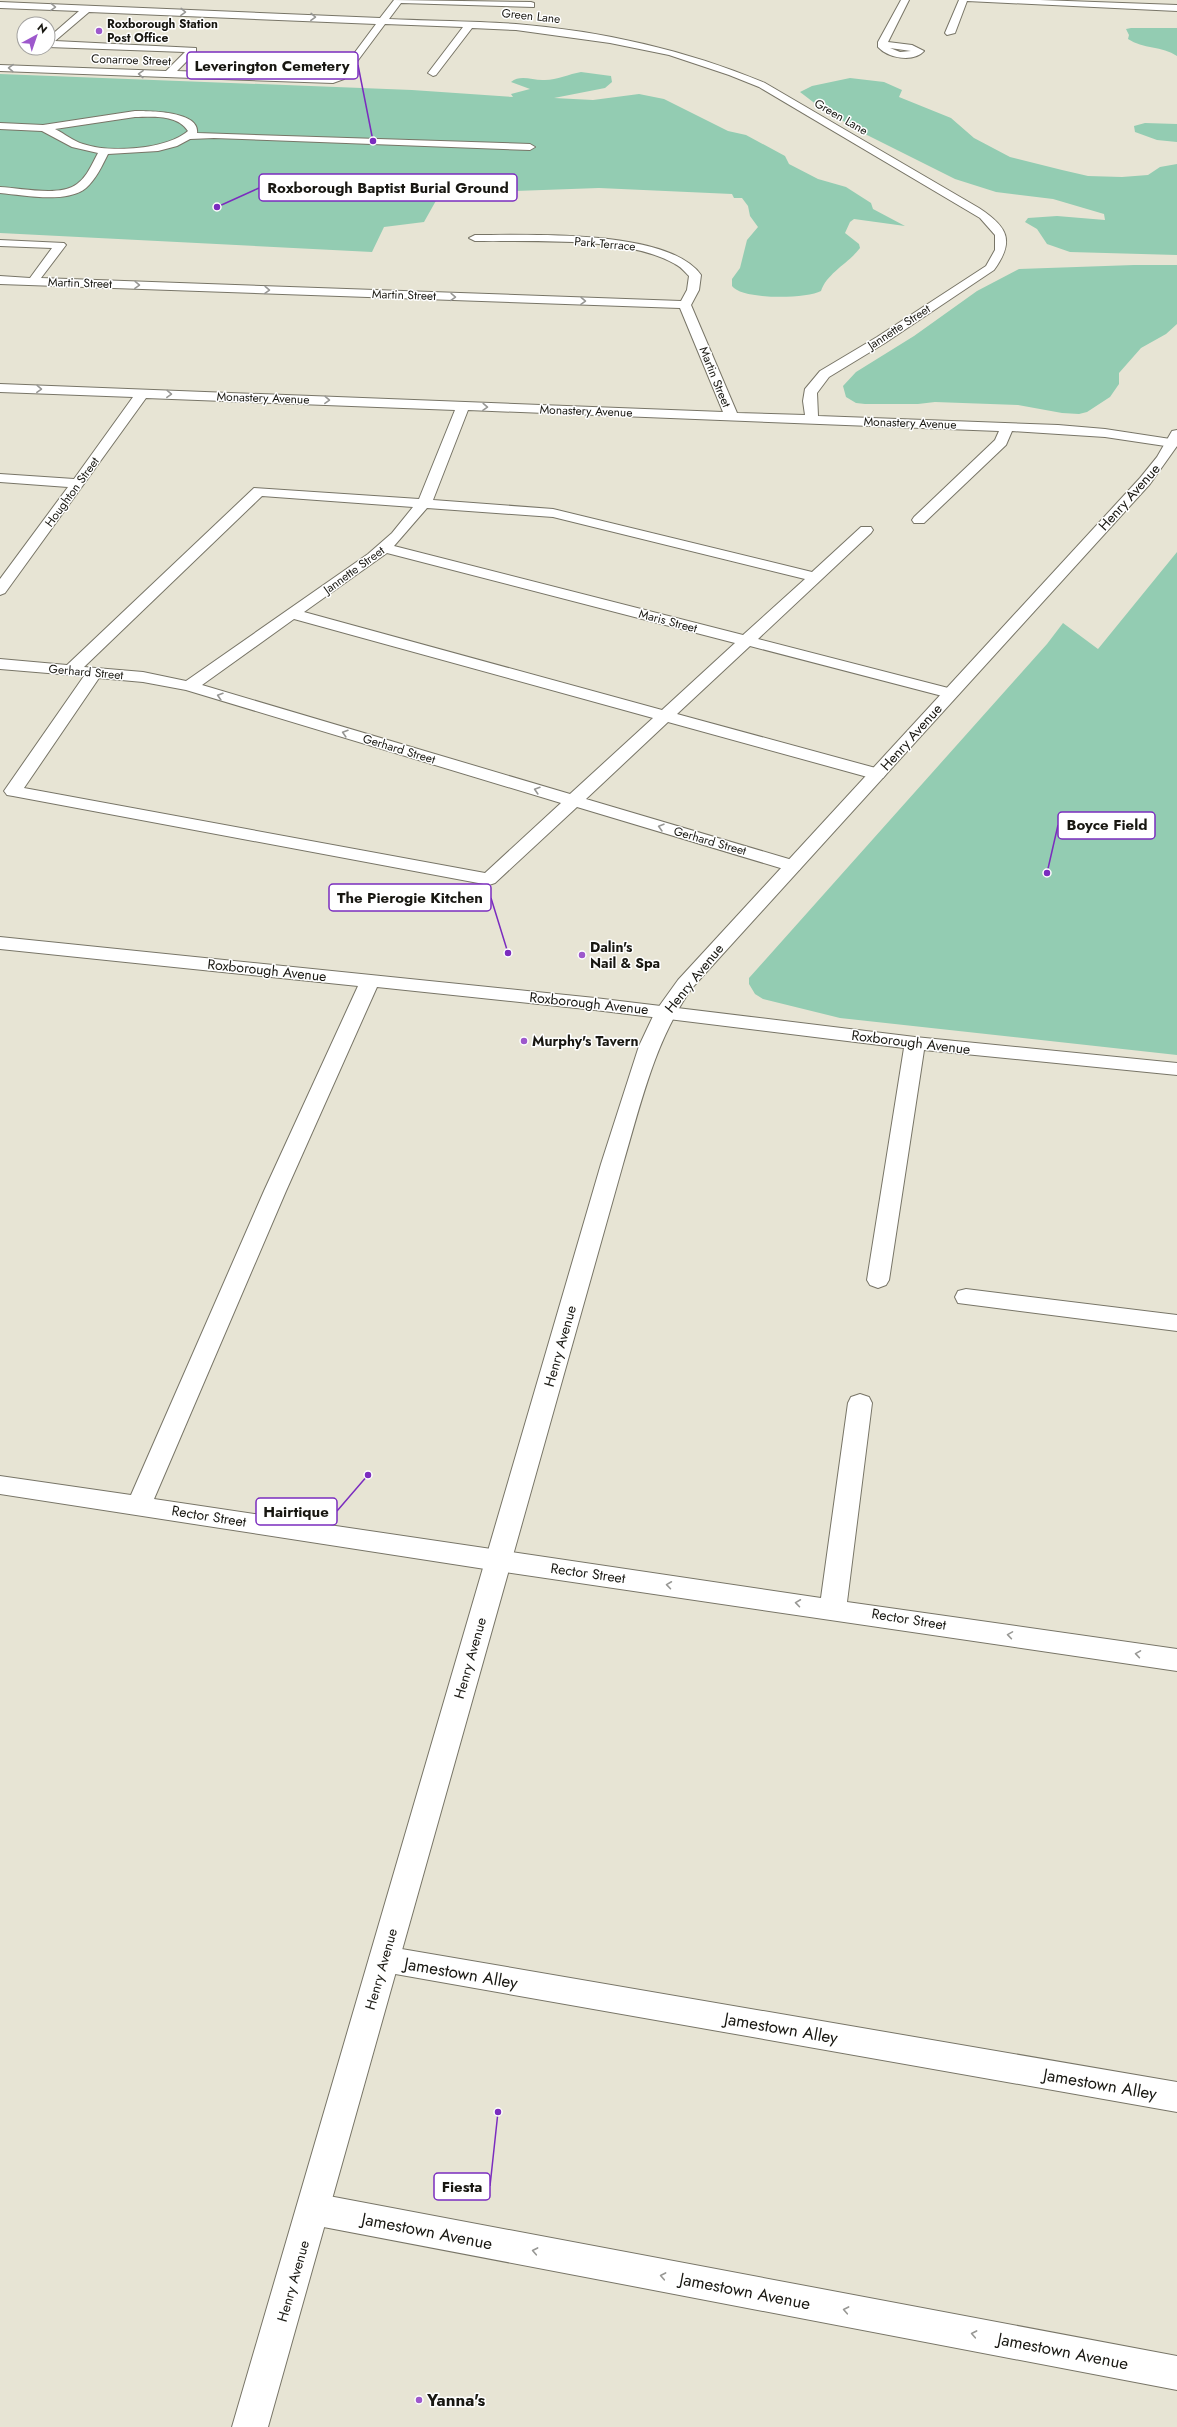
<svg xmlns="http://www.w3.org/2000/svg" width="1177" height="2427" font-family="Jost,sans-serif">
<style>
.green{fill:#93ccb2}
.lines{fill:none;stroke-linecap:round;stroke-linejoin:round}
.minor-casing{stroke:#787567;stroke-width:2}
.major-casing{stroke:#787567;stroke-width:2}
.minor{fill:#fff;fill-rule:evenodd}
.major{fill:#fff;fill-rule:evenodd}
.oneway{stroke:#979794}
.poi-dot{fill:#9d58cc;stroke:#fff;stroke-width:1.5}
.labels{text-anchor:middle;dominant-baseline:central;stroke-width:3;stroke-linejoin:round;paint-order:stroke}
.far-street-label{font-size:12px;fill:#181711;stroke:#fff}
.far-poi-label{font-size:12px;font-weight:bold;fill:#181711;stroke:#fff;text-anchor:start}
.street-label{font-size:14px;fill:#181711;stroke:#fff}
.poi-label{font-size:14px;font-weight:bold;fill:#181711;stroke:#fff;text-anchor:start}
.near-street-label{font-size:17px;fill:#181711;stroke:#fff}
.near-poi-label{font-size:17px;font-weight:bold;fill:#181711;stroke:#fff;text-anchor:start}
.leader{fill:none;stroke:#7b2cbf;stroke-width:1.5}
.callout-dot{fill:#7b2cbf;stroke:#fff;stroke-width:1.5}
.callout{fill:#fff;stroke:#7b2cbf;stroke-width:1.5}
.callout-label{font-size:15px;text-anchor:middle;font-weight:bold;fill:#181711}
</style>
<rect width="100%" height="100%" fill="#e7e4d4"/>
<!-- green -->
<path class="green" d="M1131,28H1177V56C1162,46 1143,49 1128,39L1129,35L1126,29Z
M581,72L611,76L612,82L605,88L554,98L593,100L639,94L664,99L728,131L746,135L785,156L789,164L818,179L846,187L871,203L873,209L905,226L854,219L850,222L845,233L859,244L860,248C849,263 827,273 821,291C806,299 742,300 732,286V279L740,268L747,240L758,227L750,216L748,206L742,198H734L732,194L599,188L490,192L442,190L424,222L384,227L372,252L0,233V74L412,90L513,97L511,94L530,89L511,82C521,74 533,81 545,80C557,80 569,74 581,72Z
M850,78L884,82L902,90L899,97L951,118L974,138L1010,157L1062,170L1088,176L1122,177L1148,175L1160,167L1177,164V255L1070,252L1047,244L1037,229L1025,222L1028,218L1057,216L1105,220L1104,214L1053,199L996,192L955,179L861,132L817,105L800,92L812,86Z
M1145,123L1177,124V142L1157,140L1135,132L1134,126Z
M1134,265H1177V324L1166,334L1141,348L1119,373V384L1110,397L1087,412L1079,414L1062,413L1018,405L935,402L918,404H865L856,403L846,397L843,386L856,372L914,336L977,291L1019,269Z
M1177,552V1055L840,1018L763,999L755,994L749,984V978L1047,644L1063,623L1098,649Z"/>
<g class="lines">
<!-- minor casing -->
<g class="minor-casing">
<path id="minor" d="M394,0L531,2L534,3V7L401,3L389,19C432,21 474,21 516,24C602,31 686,50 765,83L979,208C1008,227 1015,241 994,270L885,343L829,377L817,393L818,416L1058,425L1105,429L1177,440V446L1172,447L1105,437L1012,431L1006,445L924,523H914L912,520L914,517L995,440L999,431L468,410L433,500L553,509L812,572L861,527H871L873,530L871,533L758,639L956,690L958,693L956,696L950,698L750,646L677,714L883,770L886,774L883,778H871L668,722L586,799L799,862L802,866L799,870H787L577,807L495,883L489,885L13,796L7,795L4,791L84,676L0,669V659L67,665L254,488L419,499L455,410L146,398L5,593L0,595V579L68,487L0,482V474L74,479L133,397L0,392V384L723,412L680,308L0,284V276L30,278L52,248L0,246V240L64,243L66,245L41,278L681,301L687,290L689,276C685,272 680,266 675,264C627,236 530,242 475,241L469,238L475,235C528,235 669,229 701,275L699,290L691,305L737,413L805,415L803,401L805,389L820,371L877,337L986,266L995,250V235L980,218L759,87L729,75L669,55L610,43L516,30L472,28L436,75L433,76L428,73L463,27L385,24L344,79L333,83L0,71V65L166,71L185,52L48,47V38L79,11L0,8V2L380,18ZM89,12L376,24L338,75L332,77L177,71L196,52V48L55,41ZM262,496L413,507L392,533L368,554L186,681L143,672L84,667ZM427,508L553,517L805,579L743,635L394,546ZM387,553L735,643L662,710L304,612ZM294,619L653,718L570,794L202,685ZM99,678L143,682L186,690L561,803L485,873L24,788Z
M901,0H909L888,42L912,45L924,51C913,63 888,58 878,47V42ZM890,48L911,51L900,52Z
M959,0H1040L1177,5V11L967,1L955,33L947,35L945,33Z
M135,111C149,111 200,111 197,133L530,144L535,147L530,150L214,138L190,139L177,146L158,151L108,154C102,166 96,179 86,188C67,204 23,195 0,193V187C20,188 61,197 77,184C87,177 92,164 98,153L72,147L42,131L0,129V123L43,125ZM135,117C152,117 177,114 188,131C166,150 109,153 83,144C73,141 65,134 55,129Z
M0,937L595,998L915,1037L1177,1063V1075L924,1050L889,1280L886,1285L878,1288L870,1285L867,1280L904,1048L595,1010L377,987L286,1191L154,1499L821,1598L848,1403L851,1397L860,1394L869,1397L872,1403L847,1602L1177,1649V1671L498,1571L0,1494V1476L131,1495L264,1191L358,986L0,949Z
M966,1289L1177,1315V1331L958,1303L955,1297L958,1291Z
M384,1946L1177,2082V2112L384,1972L373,1969L369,1959L373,1949Z
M313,2193L1177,2356V2390L313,2225L301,2220L297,2209L301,2198Z"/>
</g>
<!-- major casing -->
<g class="major-casing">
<path id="major" d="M1177,430V446L1150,484L692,988C655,1040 641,1103 623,1164L268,2427H232L601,1164L639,1046L655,1012L678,980L1140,478L1157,457L1172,431Z"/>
</g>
<!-- minor -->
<use href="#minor" class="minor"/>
<!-- major -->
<use href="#major" class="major"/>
</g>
<!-- one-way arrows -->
<defs><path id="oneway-chevron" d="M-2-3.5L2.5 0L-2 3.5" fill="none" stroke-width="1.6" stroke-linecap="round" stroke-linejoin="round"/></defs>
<g class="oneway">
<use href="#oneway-chevron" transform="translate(53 7) rotate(2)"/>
<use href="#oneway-chevron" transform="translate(183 12) rotate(2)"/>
<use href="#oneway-chevron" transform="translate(313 17) rotate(2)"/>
<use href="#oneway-chevron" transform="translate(11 68) rotate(-178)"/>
<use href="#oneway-chevron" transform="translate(141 74) rotate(-178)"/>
<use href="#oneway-chevron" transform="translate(137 285) rotate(2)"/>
<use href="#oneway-chevron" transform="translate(267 290) rotate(2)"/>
<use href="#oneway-chevron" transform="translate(453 297) rotate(2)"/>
<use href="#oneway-chevron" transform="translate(583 301) rotate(2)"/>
<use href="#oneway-chevron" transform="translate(39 389) rotate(2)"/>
<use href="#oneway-chevron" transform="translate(169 394) rotate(2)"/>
<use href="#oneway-chevron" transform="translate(327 400) rotate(2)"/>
<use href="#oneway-chevron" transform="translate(485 407) rotate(3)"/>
<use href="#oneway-chevron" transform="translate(220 696) rotate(-163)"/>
<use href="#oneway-chevron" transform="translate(345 733) rotate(-163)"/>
<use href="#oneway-chevron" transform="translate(537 790) rotate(-163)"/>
<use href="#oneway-chevron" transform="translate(661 827) rotate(-164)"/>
<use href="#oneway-chevron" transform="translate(669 1585) rotate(-172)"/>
<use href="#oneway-chevron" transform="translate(798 1603) rotate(-172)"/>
<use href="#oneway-chevron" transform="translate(1010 1635) rotate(-171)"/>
<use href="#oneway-chevron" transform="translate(1138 1654) rotate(-171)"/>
<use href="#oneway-chevron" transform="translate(535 2251) rotate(-169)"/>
<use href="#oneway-chevron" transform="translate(663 2276) rotate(-169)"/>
<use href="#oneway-chevron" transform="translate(846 2310) rotate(-169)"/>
<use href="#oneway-chevron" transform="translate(974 2334) rotate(-169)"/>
</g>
<!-- markers -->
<g class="poi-dot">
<circle cx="99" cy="31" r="4"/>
<circle cx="582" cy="955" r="4"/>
<circle cx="524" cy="1041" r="4"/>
<circle cx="419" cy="2400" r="4"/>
</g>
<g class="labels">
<!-- far-street labels -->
<g class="far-street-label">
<text transform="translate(531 16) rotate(6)">Green Lane</text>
<text transform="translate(131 60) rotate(2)">Conarroe Street</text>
<text transform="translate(841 117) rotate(30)">Green Lane</text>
<text transform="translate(605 244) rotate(5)">Park Terrace</text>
<text transform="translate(80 283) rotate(2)">Martin Street</text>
<text transform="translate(404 295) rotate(2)">Martin Street</text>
<text transform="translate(899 327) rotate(-33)">Jannette Street</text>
<text transform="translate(715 377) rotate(68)">Martin Street</text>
<text transform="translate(263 398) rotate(2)">Monastery Avenue</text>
<text transform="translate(586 411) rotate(2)">Monastery Avenue</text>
<text transform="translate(910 423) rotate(2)">Monastery Avenue</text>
<text transform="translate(72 492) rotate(-54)">Houghton Street</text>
<text transform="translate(354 570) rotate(-36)">Jannette Street</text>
<text transform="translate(668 621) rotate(15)">Maris Street</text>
<text transform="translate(86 672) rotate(5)">Gerhard Street</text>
<text transform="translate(399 749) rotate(17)">Gerhard Street</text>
<text transform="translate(710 841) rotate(16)">Gerhard Street</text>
</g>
<!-- far-poi labels -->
<g class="far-poi-label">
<text x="107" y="24">Roxborough Station<tspan x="107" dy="14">Post Office</tspan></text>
</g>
<!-- street labels -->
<g class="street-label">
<text transform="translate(1129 497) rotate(-48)">Henry Avenue</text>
<text transform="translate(911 737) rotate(-48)">Henry Avenue</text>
<text transform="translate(267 970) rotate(6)">Roxborough Avenue</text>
<text transform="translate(694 978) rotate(-51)">Henry Avenue</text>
<text transform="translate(589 1003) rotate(6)">Roxborough Avenue</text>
<text transform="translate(911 1042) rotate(7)">Roxborough Avenue</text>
<text transform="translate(560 1346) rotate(-74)">Henry Avenue</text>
<text transform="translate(209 1516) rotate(9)">Rector Street</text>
<text transform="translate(588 1573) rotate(8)">Rector Street</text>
<text transform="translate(909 1619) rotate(9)">Rector Street</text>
<text transform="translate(470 1658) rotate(-74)">Henry Avenue</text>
<text transform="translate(381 1969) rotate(-74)">Henry Avenue</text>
<text transform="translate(293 2281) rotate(-74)">Henry Avenue</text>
</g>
<!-- poi labels -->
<g class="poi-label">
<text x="590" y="947">Dalin's<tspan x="590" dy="16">Nail &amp; Spa</tspan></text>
<text x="532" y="1041">Murphy's Tavern</text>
</g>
<!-- near-street labels -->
<g class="near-street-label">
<text transform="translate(461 1973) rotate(10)">Jamestown Alley</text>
<text transform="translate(781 2028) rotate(10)">Jamestown Alley</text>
<text transform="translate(1100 2084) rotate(10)">Jamestown Alley</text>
<text transform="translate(427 2231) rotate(11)">Jamestown Avenue</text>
<text transform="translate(745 2291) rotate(11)">Jamestown Avenue</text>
<text transform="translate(1063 2351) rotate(11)">Jamestown Avenue</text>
</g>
<!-- near-poi labels -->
<g class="near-poi-label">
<text x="427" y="2400">Yanna's</text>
</g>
</g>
<!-- callouts -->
<path class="leader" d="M373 141L358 65M217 207L259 188M1047 873L1058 825M508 953L491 898M368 1475L337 1511M498 2112L490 2186"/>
<g class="callout-dot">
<circle cx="373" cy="141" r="4"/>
<circle cx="217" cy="207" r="4"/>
<circle cx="1047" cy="873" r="4"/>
<circle cx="508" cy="953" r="4"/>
<circle cx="368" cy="1475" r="4"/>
<circle cx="498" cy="2112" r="4"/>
</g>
<g class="callout">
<rect x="187" y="52" width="171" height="27" rx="4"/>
<rect x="259" y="174" width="258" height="27" rx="4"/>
<rect x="1058" y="812" width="97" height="27" rx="4"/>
<rect x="329" y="884" width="162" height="27" rx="4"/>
<rect x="256" y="1498" width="81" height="27" rx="4"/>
<rect x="434" y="2173" width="56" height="27" rx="4"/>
</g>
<g class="callout-label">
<text x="272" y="71">Leverington Cemetery</text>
<text x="388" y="193">Roxborough Baptist Burial Ground</text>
<text x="1107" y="830">Boyce Field</text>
<text x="410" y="903">The Pierogie Kitchen</text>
<text x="296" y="1517">Hairtique</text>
<text x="462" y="2192">Fiesta</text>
</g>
<!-- north arrow -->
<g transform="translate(36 36) rotate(40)"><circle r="19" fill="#ffffff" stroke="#a3a2a0"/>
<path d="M0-3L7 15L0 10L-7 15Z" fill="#9d58cc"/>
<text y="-6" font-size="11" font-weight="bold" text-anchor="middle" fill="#181711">N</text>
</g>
</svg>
